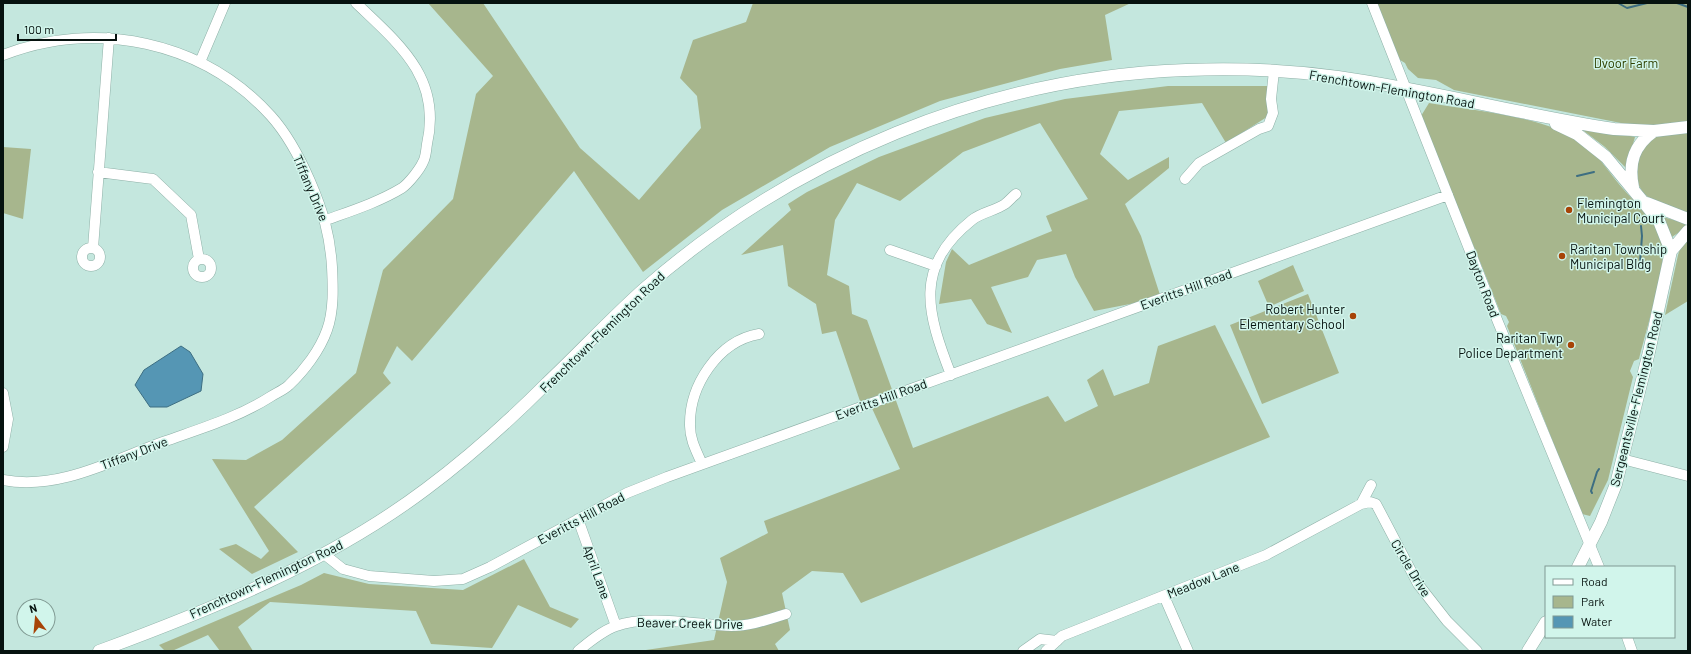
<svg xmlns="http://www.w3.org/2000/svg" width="1691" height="654" font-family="Barlow,sans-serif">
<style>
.green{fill:#a7b68d}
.water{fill:#5596b4;stroke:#3d6e82}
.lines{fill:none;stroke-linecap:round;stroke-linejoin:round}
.stream{stroke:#3d6e82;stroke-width:2}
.minor-casing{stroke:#8eb0a7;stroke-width:11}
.major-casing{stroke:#8eb0a7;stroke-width:13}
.minor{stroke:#fff;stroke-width:10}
.major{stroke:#fff;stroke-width:12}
.poi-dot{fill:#a74407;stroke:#d1f5eb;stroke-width:1.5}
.labels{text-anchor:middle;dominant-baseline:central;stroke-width:3;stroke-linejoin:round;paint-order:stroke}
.park-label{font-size:13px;fill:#304100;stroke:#d1f5eb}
.street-label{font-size:13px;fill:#06120f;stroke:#d1f5eb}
.poi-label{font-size:13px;fill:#06120f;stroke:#d1f5eb;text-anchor:start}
</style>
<rect width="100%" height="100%" fill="#c4e7de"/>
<!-- green -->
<path class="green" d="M428,3H483L580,148L639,200L701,128L697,96L680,78L693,40L746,22L753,3H1131L1105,15L1112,60L1060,69L940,101L830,147L722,210L643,272L574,171L412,361L397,346L383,373L391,383L254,507L298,552L252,574L219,549L236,544L261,559L269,551L212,459L246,460L282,440L356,373L383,270L453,199L476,94L493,76Z
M1377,3H1688V121L1647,126L1631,125L1454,90L1436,80L1418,78L1408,69L1405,63L1400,60Z
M1168,86H1268L1273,113L1226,143L1202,103L1119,111L1100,154L1128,180L1169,157V168L1125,204L1141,236L1161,298L1094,311L1075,277L1066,254L1037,260L1028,277L991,287L1012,333L987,324L971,299L939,304L946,262L952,249L969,265L1052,231L1046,216L1088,199L1040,123L963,152L900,201L857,183L835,220L827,275L849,286L852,314L867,320L913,448L1048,396L1065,422L1098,406L1087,380L1103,369L1114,396L1149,383L1158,346L1215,325L1270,437L861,603L843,573L812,571L782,593L790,630L775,644L779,651H639L714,640L727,582L720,558L768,533L764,521L900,469L870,404L862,407L836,331L822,334L816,304L788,286L783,245L741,255L791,210L788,204L807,192L879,157L985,118L1065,99Z
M1429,103C1475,111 1549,116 1585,145C1601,158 1612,177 1625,191C1635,203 1659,223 1663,238C1668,258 1645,335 1639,359L1634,361L1630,371L1633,377L1608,480L1590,516L1582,514L1578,505L1507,326L1509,322L1506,316L1501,314C1475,247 1446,182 1421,116Z
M1576,125L1635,137L1626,168L1605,147Z
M1688,131V214C1676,209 1659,205 1648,197C1628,181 1634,145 1657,136C1666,132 1679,132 1688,131Z
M3,147L31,149L23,219L3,213Z
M1663,217L1688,224V226L1672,237Z
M1688,238V301L1665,315L1678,255L1681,246Z
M1293,265L1304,291L1269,307L1258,281Z
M1308,294L1339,373L1262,404L1230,325Z
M524,559L550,607L579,619L571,628L518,605L492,648L431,644L416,611L270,602L238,627L253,651H220L208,635L172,651H165L159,645L301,585L324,573L369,584L463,590Z"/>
<!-- water -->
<path class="water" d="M181,346L190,352L203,374L201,391L167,407H150L135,385L144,370Z"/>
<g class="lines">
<!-- stream -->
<path class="stream" d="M1618,3L1627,8L1647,3
M1677,3L1688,7
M1577,176L1594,172
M1640,263L1642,236L1641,226
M1592,493L1591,491L1597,472L1599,469"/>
<!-- minor casing -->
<g class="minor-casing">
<path id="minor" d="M1372,3L1498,322L1599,567
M3,55C96,19 203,41 271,116C288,135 300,158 310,181C323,211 330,235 332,267C333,287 334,311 327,330C320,350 304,371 289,385C284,390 276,393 270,397C237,418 199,429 163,442C113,460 58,491 3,480
M200,62L225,3
M98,172L153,179L191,215L199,259
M1185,179L1199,163L1259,129L1268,126L1273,113L1271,99L1274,71
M326,220C351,211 379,202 402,188C409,183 420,169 423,162C426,157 426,150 427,144C442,78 399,44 356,3
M93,248L109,38
M82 257a9 9 0 1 1 18 0a9 9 0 1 1-18 0Z
M890,250L936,266
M193 268a9 9 0 1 1 18 0a9 9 0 1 1-18 0Z
M951,375C927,313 913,267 972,220C982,212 995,211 1005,204C1009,201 1012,197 1016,194
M3,393L8,419L3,447
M1622,459L1688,476
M702,464C697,452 690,440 690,426C689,386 718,341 759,334
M1361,504L1371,485
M578,519L616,626
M324,554L343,569L369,576L434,581L463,579L490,567L627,493L667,477L1448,195
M1164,596L1188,651
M1627,637L1632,651
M578,651C589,642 602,631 616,626C647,614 699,625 732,626C751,626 769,619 786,614
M1023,651L1040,639L1057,641
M1046,651L1062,636L1266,555L1361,504L1370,502L1376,504L1418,584L1447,621L1477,651"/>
</g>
<!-- major casing -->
<g class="major-casing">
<path id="major" d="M1556,124L1577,134L1606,157L1659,221L1671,251
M1633,187C1628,163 1634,145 1654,131
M1647,203L1688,219
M1578,567L1601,522L1616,484L1649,352L1671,251L1688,231
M99,651C213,609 329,562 426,489C469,457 509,421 547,383C580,352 611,318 645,288C794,158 986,77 1186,70C1237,68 1288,70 1338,77C1431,90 1521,115 1614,129L1654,131L1688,127
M1528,651L1546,622"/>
</g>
<!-- minor -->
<use href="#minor" class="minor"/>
<!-- major -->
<use href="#major" class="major"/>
</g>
<!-- markers -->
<g class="poi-dot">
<circle cx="1569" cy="210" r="4"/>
<circle cx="1562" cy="256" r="4"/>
<circle cx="1353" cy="316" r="4"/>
<circle cx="1571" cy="345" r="4"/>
</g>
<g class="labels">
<!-- park labels -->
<g class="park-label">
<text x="1626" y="63">Dvoor Farm</text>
</g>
<!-- street labels -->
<g class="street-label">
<text transform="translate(1392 89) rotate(10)">Frenchtown-Flemington Road</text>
<text transform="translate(311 188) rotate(67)">Tiffany Drive</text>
<text transform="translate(1483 284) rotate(69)">Dayton Road</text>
<text transform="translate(1186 289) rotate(-20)">Everitts Hill Road</text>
<text transform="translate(602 332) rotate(-44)">Frenchtown-Flemington Road</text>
<text transform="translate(881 399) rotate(-20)">Everitts Hill Road</text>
<text transform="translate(1636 399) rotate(-76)">Sergeantsville-Flemington Road</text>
<text transform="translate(134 453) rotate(-21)">Tiffany Drive</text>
<text transform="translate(581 518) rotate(-28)">Everitts Hill Road</text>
<text transform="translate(1411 568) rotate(59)">Circle Drive</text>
<text transform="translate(597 572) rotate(70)">April Lane</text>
<text transform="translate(266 579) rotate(-25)">Frenchtown-Flemington Road</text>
<text transform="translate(1203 580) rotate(-22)">Meadow Lane</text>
<text transform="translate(690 623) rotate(1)">Beaver Creek Drive</text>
</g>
<!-- poi labels -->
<g class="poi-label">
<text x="1577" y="203">Flemington<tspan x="1577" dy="15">Municipal Court</tspan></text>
<text x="1570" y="249">Raritan Township<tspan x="1570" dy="15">Municipal Bldg</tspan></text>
<text x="1345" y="309" text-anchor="end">Robert Hunter<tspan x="1345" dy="15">Elementary School</tspan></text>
<text x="1563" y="338" text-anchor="end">Raritan Twp<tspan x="1563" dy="15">Police Department</tspan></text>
</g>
</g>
<!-- border -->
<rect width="1691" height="654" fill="none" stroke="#06120f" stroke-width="8"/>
<!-- legend -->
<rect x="1545" y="566" width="130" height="72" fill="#d1f5eb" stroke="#809a93"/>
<rect x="1553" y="579" width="20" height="6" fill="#ffffff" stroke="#809a93"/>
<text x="1581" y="586" font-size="12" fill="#06120f">Road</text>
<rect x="1553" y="596" width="20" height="12" fill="#a7b68d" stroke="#809a93"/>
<text x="1581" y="606" font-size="12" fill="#06120f">Park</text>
<rect x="1553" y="616" width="20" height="12" fill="#5596b4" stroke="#809a93"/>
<text x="1581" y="626" font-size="12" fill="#06120f">Water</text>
<!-- north arrow -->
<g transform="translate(36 618) rotate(344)"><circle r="19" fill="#d1f5eb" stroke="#809a93"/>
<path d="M0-3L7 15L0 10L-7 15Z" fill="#a74407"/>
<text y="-6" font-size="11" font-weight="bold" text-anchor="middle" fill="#06120f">N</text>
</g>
<!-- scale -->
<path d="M18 34v6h98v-6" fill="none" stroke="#06120f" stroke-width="2"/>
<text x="24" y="34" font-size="12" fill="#06120f" stroke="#d1f5eb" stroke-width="3" paint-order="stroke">100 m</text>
</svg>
